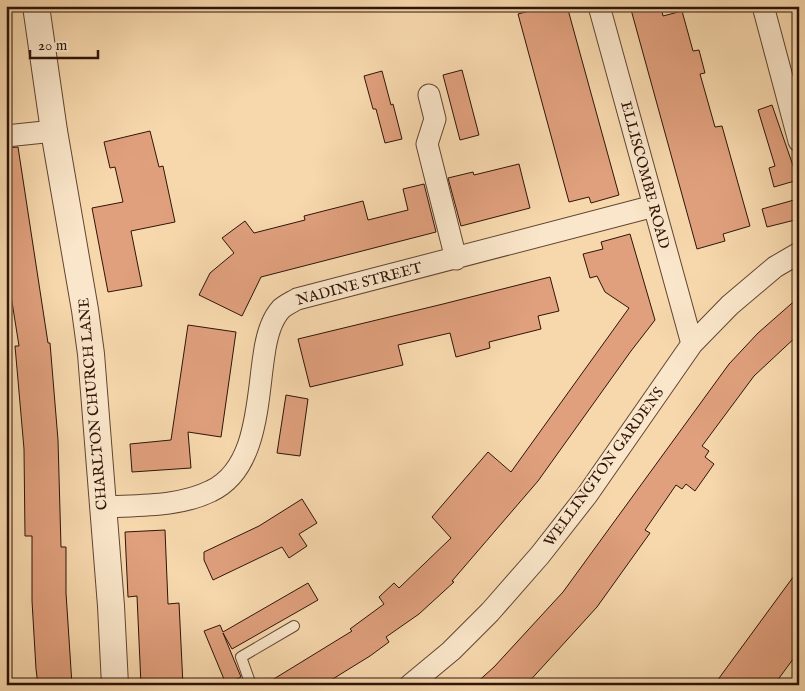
<svg xmlns="http://www.w3.org/2000/svg" width="805" height="691" font-family="'IM FELL English',serif">
<style>
.building{fill:#e0a07d;stroke:#2f1409}
.lines{fill:none;stroke-linecap:round;stroke-linejoin:round}
.service-casing{stroke:#614532;stroke-width:12}
.minor-casing{stroke:#614532;stroke-width:23}
.tertiary-casing{stroke:#614532;stroke-width:28}
.service{stroke:#fae6ca;stroke-width:10}
.minor{stroke:#fae6ca;stroke-width:21}
.tertiary{stroke:#fae6ca;stroke-width:26}
.labels{text-anchor:middle;dominant-baseline:central;stroke-width:4;stroke-linejoin:round;paint-order:stroke}
.street-label{font-size:15px;fill:#2f1409;stroke:#fae6ca}
</style>
<rect width="100%" height="100%" fill="#f7d8ad"/>
<filter id="stains"><feTurbulence type="fractalNoise" baseFrequency=".004" numOctaves="4"/><feColorMatrix values="0 0 0 0 .2 0 0 0 0 .09 0 0 0 0 .02 0 0 0 .5 -.17"/></filter>
<radialGradient id="worn" r=".72"><stop offset=".6" stop-color="#630" stop-opacity="0"/><stop offset="1" stop-color="#630" stop-opacity=".3"/></radialGradient>
<!-- building -->
<path class="building" d="M536,6H567L619,195L591,203L589,197L569,202L518,14L537,9Z
M630,6H661L663,16L682,11L693,51L699,50L705,73L700,74L715,127L722,126L750,226L723,234L725,241L697,249Z
M462,70L479,135L460,140L443,75Z
M382,71L391,105L393,104L402,139L385,143L376,109H373L364,76Z
M772,105L798,180L774,187L769,168L775,166L758,110Z
M150,131L159,167L163,166L175,222L131,231L142,286L108,292L92,208L123,202L115,167L110,168L104,142Z
M18,147L48,343H50L58,440L61,547H66V593L72,685H38L36,669L32,601V536H25L24,449L15,346H19L6,264V148Z
M519,164L530,208L461,226L448,178L473,172L474,175Z
M424,184L436,232L261,277L242,316L199,295L210,273L234,253L222,238L245,221L254,233L305,220L304,216L363,201L368,220L408,210L403,189Z
M794,200L799,219L767,227L762,209Z
M630,234L655,320L631,351L538,481L452,581L454,582L419,614L386,637L389,642L370,656L323,685H264L352,631L350,629L384,604L379,597L394,583L399,588L451,538L432,517L488,452L511,472L629,308L605,292L597,276L590,278L583,254L603,249L601,242Z
M550,277L559,311L538,316L541,329L489,342L490,348L456,357L450,333L398,345L403,365L310,387L298,339L443,304Z
M799,297V334L754,376L702,446L709,451L705,457L714,464L695,491L686,484L682,489L676,485L645,530L650,533L597,607L526,685H474L494,667L563,592L729,364L758,333Z
M188,325L236,332L221,437L188,432L191,468L132,472L130,444L171,440Z
M286,395L308,399L300,456L277,453Z
M302,499L317,523L299,534L307,546L289,558L282,547L213,580L204,560V552L259,526Z
M165,530L168,604L179,603L183,685H141L137,596L128,597L125,532Z
M799,569V651L774,685H714Z
M308,583L318,600L232,649L223,633L241,677L226,684L204,631L220,625L223,632Z"/>
<g class="lines">
<!-- service casing -->
<g class="service-casing">
<path id="service" d="M251,685L241,657L294,626"/>
</g>
<!-- minor casing -->
<g class="minor-casing">
<path id="minor" d="M599,6L692,344
M763,6L799,141
M429,95L435,119L427,144L456,259
M6,136L54,131
M103,507C138,505 179,507 211,491C258,469 257,399 264,355C266,340 270,321 281,309C285,305 292,302 297,299L654,206
M410,685L451,651L490,612L540,555L587,495L692,344L730,305L775,267L799,253"/>
</g>
<!-- tertiary casing -->
<g class="tertiary-casing">
<path id="tertiary" d="M36,6L54,131L85,310L91,354L111,606L115,685"/>
</g>
<!-- service -->
<use href="#service" class="service"/>
<!-- minor -->
<use href="#minor" class="minor"/>
<!-- tertiary -->
<use href="#tertiary" class="tertiary"/>
</g>
<g class="labels">
<!-- street labels -->
<g class="street-label">
<text transform="translate(645 175) rotate(75)">ELLISCOMBE ROAD</text>
<text transform="translate(359 284) rotate(-15)">NADINE STREET</text>
<text transform="translate(93 404) rotate(-95)">CHARLTON CHURCH LANE</text>
<text transform="translate(604 467) rotate(-54)">WELLINGTON GARDENS</text>
</g>
</g>
<!-- margin -->
<rect width="805" height="691" fill="none" stroke="#f7d8ad" stroke-width="25"/>
<rect x="8" y="8" width="790" height="676" fill="none" stroke="#2f1409" stroke-width="2.5"/>
<rect x="12" y="12" width="780" height="666" fill="none" stroke="#2f1409"/>
<!-- scale -->
<path d="M30 50v8h68v-8" fill="none" stroke="#2f1409" stroke-width="2.5"/>
<text x="38" y="50" font-size="15" fill="#2f1409" stroke="#fae6ca" stroke-width="4" paint-order="stroke">20 m</text>
<rect width="100%" height="100%" filter="url(#stains)"/>
<rect width="100%" height="100%" fill="url(#worn)"/>
</svg>
